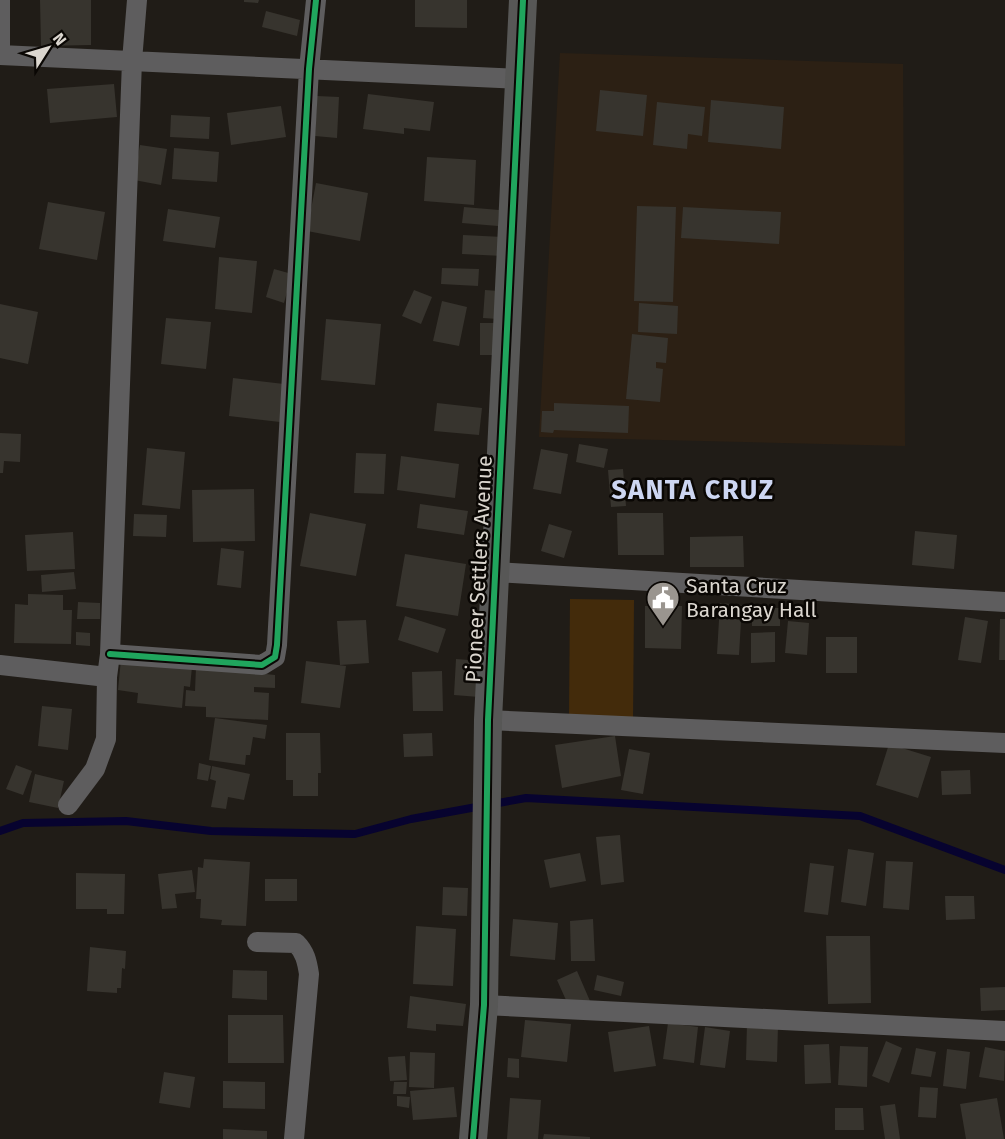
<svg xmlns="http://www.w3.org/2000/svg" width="1005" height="1139" font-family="'Fira Sans',sans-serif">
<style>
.built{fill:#2c2014}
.green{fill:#432b0b}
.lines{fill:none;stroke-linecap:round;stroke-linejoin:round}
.stream{stroke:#07032f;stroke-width:8}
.building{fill:#37342e}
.street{stroke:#5e5d5e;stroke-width:20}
.secondary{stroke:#575756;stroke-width:28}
.cycleway-casing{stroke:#0a0704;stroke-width:10}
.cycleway{stroke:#20a55d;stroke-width:6}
.labels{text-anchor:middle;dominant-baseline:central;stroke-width:5;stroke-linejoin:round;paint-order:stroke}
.street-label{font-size:21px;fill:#dbd6cf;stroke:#0a0704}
.poi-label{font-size:21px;fill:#dbd6cf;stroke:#0a0704;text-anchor:start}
.district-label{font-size:27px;font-weight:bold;letter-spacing:1.5px;fill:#cdd6f2;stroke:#0a0704}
</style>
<rect width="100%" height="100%" fill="#201c17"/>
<!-- built -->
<path class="built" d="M560,53L903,64L905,446L539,437Z"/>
<!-- green -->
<path class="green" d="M570,599L634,600L633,722L569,721Z"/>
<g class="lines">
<!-- stream -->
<path class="stream" d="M0,831L23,823L126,821L211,831L355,834L411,819L526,798L860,816L1005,870"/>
</g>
<!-- building -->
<path class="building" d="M40,0H91V45L41,46Z
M244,0H259L258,3L244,2Z
M415,0H467V28L415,27Z
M266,11L300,20L297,36L262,27Z
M114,84L117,117L50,123L47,89Z
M600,90L647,95L643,136L596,131Z
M368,94L434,102L430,131L404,128V134L363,129Z
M317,96L339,97L337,138L315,136Z
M711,100L784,107L781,149L708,142Z
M657,102L705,107L702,136L688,134L687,149L653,145Z
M281,106L286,137L231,145L227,113Z
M171,115L210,117L209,139L170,137Z
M140,145L167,149L161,185L134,180Z
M174,148L219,152L217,182L172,179Z
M427,157L476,160L474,205L424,201Z
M316,183L368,193L360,241L307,231Z
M48,202L105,212L97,260L39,249Z
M637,206L676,207L673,302L634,301Z
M464,207L499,210L498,226L462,223Z
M683,207L781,212L779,244L681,238Z
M168,209L220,217L215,248L163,241Z
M463,235L503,237V256L462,254Z
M219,257L257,261L252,313L215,309Z
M442,268L479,269L478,286L441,284Z
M274,269L292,274L284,303L266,297Z
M414,290L432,297L421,324L402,316Z
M485,290L499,291L498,319L483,318Z
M442,301L467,307L459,346L433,341Z
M639,303L678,306L677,334L638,332Z
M0,304L38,312L28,364L0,358Z
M166,318L211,322L206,369L161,364Z
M326,319L381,324L375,385L321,380Z
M480,323H495V355H480Z
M632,334L668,338L666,363L656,362V368L663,369L660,402L626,399Z
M233,378L284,384L280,422L229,416Z
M437,403L482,408L479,435L434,431Z
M554,403L629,406L628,433L554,430L553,433L541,432L542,411H554Z
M0,433L21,434L20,462L4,461L3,473H0Z
M579,444L608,449L604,468L576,462Z
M147,448L185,452L180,509L142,505Z
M541,449L568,454L561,494L533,489Z
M356,453L386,454L384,494L354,493Z
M401,456L459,464L455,498L397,490Z
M623,469L626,506L611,507L608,470Z
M254,489L255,541L193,542L192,490Z
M420,504L468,511L464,535L417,528Z
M310,513L366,524L356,576L300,566Z
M617,513H663L664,555H618Z
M134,514L167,515L166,537L133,536Z
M549,524L572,531L564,558L541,551Z
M915,531L957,535L954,569L912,565Z
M73,532L75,569L27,571L25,535Z
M743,536L744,567H690V537Z
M221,548L244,551L241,588L217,585Z
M405,554L466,564L458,616L396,606Z
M74,572L76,589L42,592L41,575Z
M28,594L63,595V610H72L71,644L14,643L15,604L28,605Z
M78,602L100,603V619H77Z
M720,603L742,605L739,655L717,654Z
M645,606H682L681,649L645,648Z
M752,608H780V626H752Z
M405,616L446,629L438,653L398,640Z
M965,617L988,621L981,663L958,660Z
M1000,619H1005V660H999Z
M366,620L369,663L340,665L337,621Z
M788,621L809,623L807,655L785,653Z
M76,632L90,633V646L76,645Z
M775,632V662L751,663V633Z
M826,637H857V673H826Z
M121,659L192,667L190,687L184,686L182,708L137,703L138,693L118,690Z
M456,659L481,661L479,697L454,695Z
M306,661L346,666L340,708L301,703Z
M196,667L275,675V688L254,687V692L269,693L268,720L206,717V707L185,706L186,690L195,691Z
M442,671L443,711H413L412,672Z
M42,706L72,709L68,750L38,746Z
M215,718L267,725L265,739L253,737L250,755H246L245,765L209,760Z
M286,733H320L321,773H318V796H293V780H286Z
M432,733L433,756L404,757L403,734Z
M615,736L621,776L562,788L555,745Z
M889,744L931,757L918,798L876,785Z
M629,749L650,753L643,794L621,790Z
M199,763L211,766L208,781L197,779Z
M16,765L32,771L23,795L6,789Z
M212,766L250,774L244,800L228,797L226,809L211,807L216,781L210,779Z
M970,770L971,794L942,795L941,771Z
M35,774L64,781L58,808L29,802Z
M620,835L624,882L601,885L596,837Z
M848,849L874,853L866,906L841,902Z
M580,853L586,881L550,888L544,860Z
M204,859L250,862L246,926L221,925L222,920L200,918L201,899H196L198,867L203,868Z
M886,861L913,862L909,910L883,908Z
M810,863L834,866L828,915L804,912Z
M192,870L195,892L175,894L177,908L162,909L158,874Z
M76,873L125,874L124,914H107V909H76Z
M265,879H297V901H265Z
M443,887L468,888L467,916L442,915Z
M945,896H974L975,919L946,920Z
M513,919L558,923L555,960L510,956Z
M593,919L595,961H571L570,921Z
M416,926L456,929L453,986L413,984Z
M826,936H870L871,1003L828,1004Z
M90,947L126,951L125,969L122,968L121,988H117V993L87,991Z
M233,970L267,971V1000L232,998Z
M577,971L590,1001L570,1009L557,980Z
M597,975L624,982L621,996L594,990Z
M1005,987V1010L981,1011L980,988Z
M410,996L466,1004L463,1026L436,1024V1031L407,1028Z
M228,1015H283L284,1063H228Z
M525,1020L571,1024L567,1062L521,1057Z
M668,1023L698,1027L694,1063L663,1059Z
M747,1024L778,1026L777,1062L746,1060Z
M649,1026L656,1066L614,1072L608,1032Z
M705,1027L730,1031L725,1068L700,1065Z
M886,1041L902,1048L889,1083L872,1076Z
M829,1044L831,1083L805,1084L804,1045Z
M840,1046L868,1047L867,1087L838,1085Z
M985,1047L1005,1051L1004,1081L979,1077Z
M916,1048L936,1052L931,1077L911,1074Z
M947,1049L970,1052L966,1089L943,1086Z
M410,1052L435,1053L434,1088L409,1087Z
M405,1056L407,1080L390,1081L388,1057Z
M508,1058L519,1059V1078L507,1077Z
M164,1072L195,1077L190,1108L159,1103Z
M223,1081L265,1082V1109L223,1108Z
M394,1082H407L406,1094H393Z
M454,1087L457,1117L413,1120L410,1091Z
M920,1087L938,1088L936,1118L918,1117Z
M397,1096L410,1097L409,1108L397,1106Z
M510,1098L541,1100L538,1139H507Z
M997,1098L1004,1139H966L960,1104Z
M895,1104L900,1139H885L880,1106Z
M835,1108H863L864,1130H835Z
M223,1129L267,1131V1139H223Z
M544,1134L590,1137V1139H543Z"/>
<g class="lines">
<!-- street -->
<path class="street" d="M0,45V0
M0,55L520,79
M495,572L1005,602
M110,654L262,665L275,657L277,645L309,69L316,0
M0,665L107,677L110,654L132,61L137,0
M488,720L1005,743
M68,805L95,769L106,739L107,677
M257,942L296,943C305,952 307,961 309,974L294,1139
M484,1005L1005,1031"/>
<!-- secondary -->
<path class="secondary" d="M473,1139L484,1005L488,720L523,0"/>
<!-- cycleway casing -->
<g class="cycleway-casing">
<path id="cycleway" d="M110,654L262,665L275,657L277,645L309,69L316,0
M473,1139L484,1005L488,720L523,0"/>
</g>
<!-- cycleway -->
<use href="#cycleway" class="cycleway"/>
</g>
<!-- icons -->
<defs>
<g id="civic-pin" transform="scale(1.725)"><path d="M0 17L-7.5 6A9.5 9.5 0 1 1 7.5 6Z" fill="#9a958f" stroke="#0a0704"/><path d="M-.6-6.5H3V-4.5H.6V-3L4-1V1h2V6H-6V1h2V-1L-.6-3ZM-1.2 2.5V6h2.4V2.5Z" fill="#fff"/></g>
</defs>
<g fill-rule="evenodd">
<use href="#civic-pin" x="663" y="598"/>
</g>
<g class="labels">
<!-- street labels -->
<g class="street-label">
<text transform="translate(479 569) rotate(-87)">Pioneer Settlers Avenue</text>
</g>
<!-- poi labels -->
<g class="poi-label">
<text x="686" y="586">Santa Cruz<tspan x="686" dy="24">Barangay Hall</tspan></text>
</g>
<!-- district labels -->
<g class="district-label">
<text x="693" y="490">SANTA CRUZ</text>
</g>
</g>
<!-- north arrow -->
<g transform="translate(48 48) rotate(53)" stroke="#0a0704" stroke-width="4.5" paint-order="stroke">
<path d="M0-4.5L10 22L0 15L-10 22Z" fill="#dbd6cf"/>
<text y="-9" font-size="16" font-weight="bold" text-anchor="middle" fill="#dbd6cf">N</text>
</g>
</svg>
